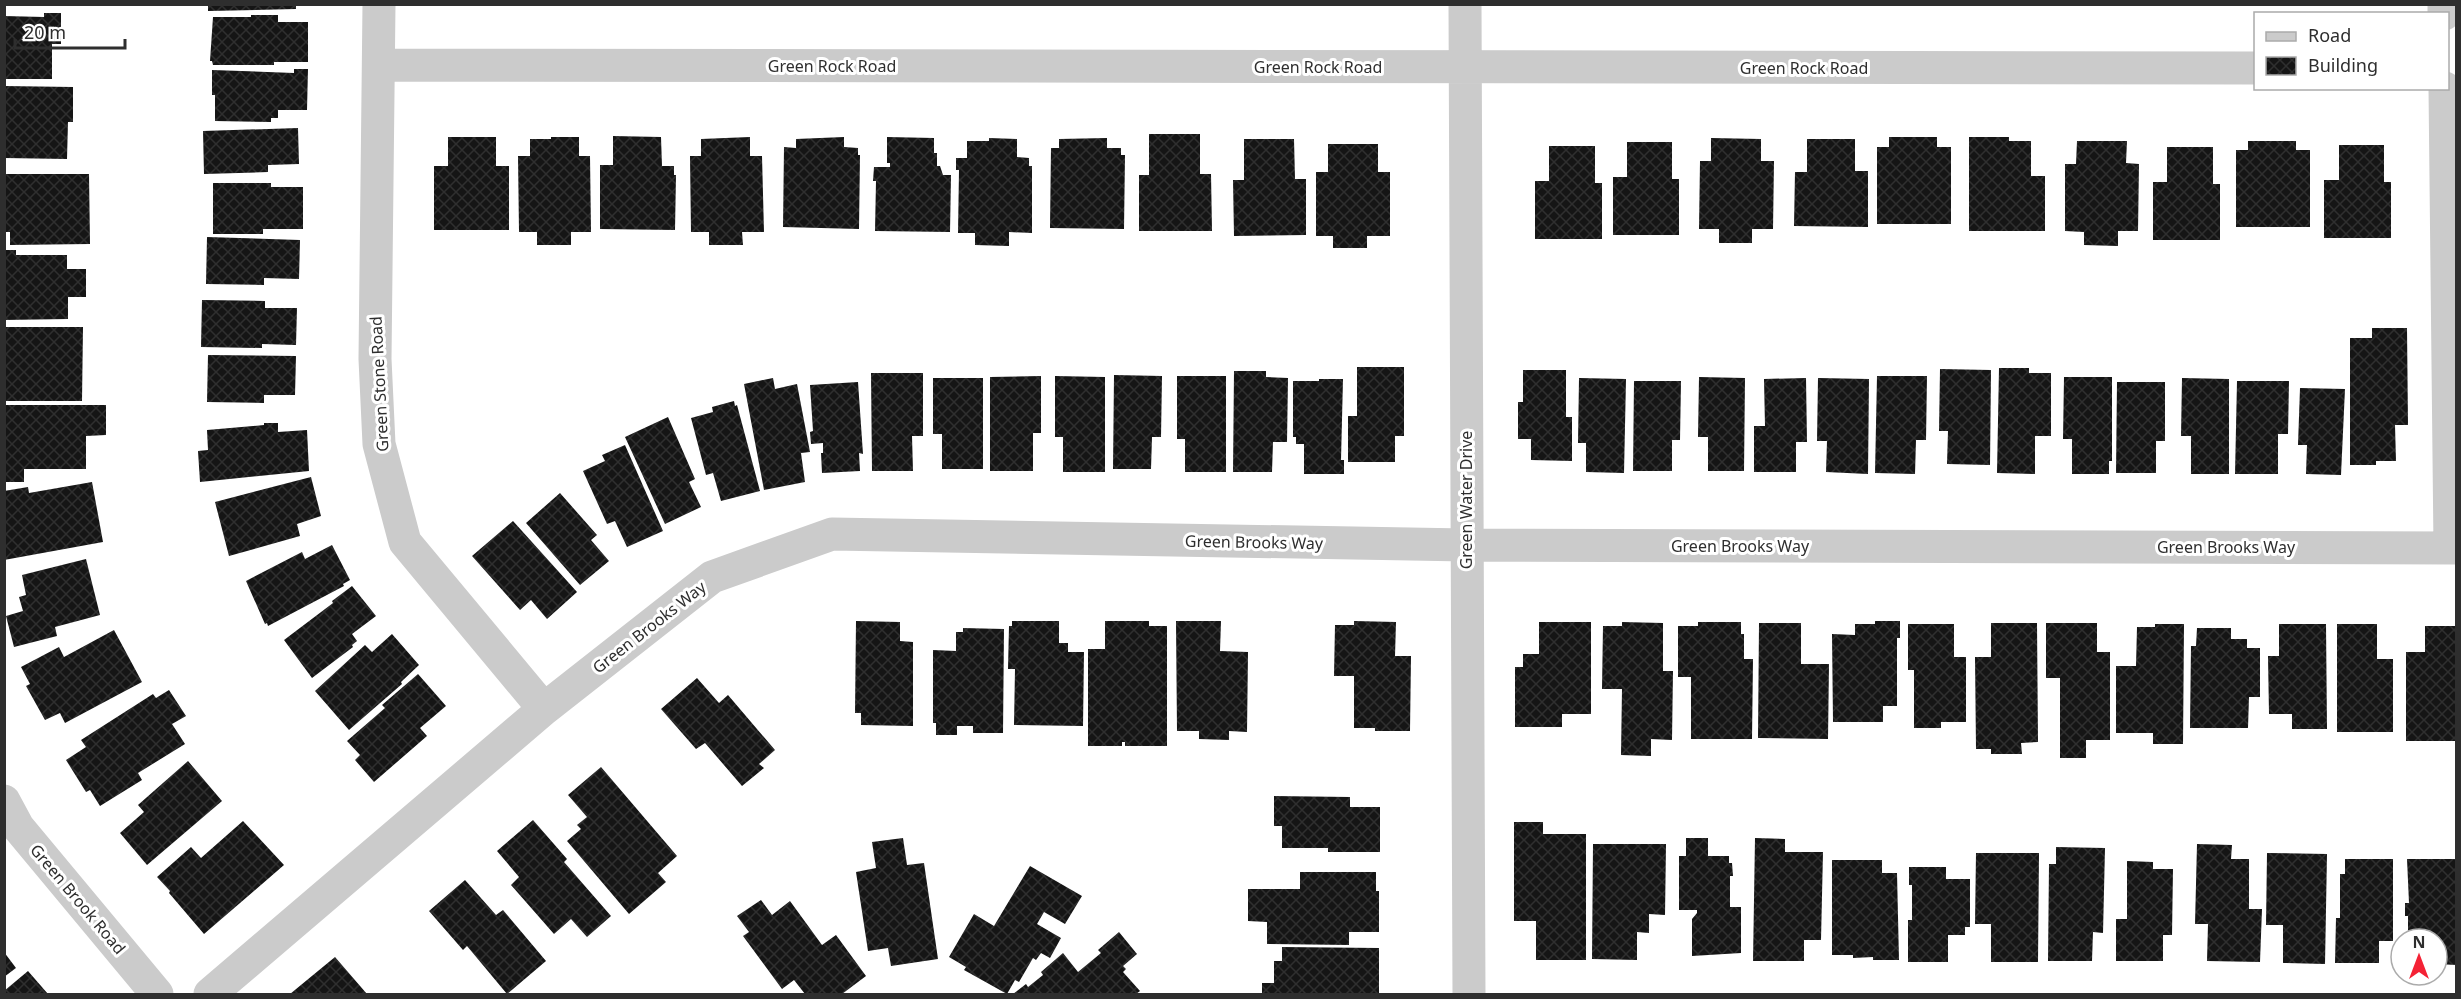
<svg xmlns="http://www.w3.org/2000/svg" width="2461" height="999" font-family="'Noto Sans',sans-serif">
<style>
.building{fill:url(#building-cross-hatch)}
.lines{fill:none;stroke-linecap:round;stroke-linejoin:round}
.street{stroke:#cbcbcb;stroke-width:33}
.labels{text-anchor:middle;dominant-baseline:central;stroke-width:6;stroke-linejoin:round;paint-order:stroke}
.street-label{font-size:16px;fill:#2e2e2e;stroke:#fff}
</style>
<defs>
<pattern id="building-cross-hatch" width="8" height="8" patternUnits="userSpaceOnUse" patternTransform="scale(1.5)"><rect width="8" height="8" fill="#151515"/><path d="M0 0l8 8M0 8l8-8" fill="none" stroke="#2f2f2f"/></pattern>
</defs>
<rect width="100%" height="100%" fill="#fff"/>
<!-- building -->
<path class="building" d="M208,4H296V9L208,11Z
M44,13H61V44H52V79H4V16L44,17Z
M251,15H278V22H308V62H274V65H213L212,61H210L213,17H251Z
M294,69H308L307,110H278V118H271V122L215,121V95H212V70L294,73Z
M4,86L73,87V122H68L67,159L4,158Z
M298,128L299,164L268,165V172L204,174L203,131Z
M1149,134H1200V174H1211L1212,231H1139V175H1149Z
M613,136L661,137L662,166H674V175H676L675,230L600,229V165H613Z
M448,137H496V166H509V230H434V166H448Z
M551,137H579V156H590L591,232H571V245H537V232H519L518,156H530V139H551Z
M750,137V156H762L764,232H742L743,245H709V232H691L690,156H701V139Z
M844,137V147L858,148V155H860L859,229L783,227L784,147L796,148V139Z
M887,137L934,138V153H937V166H940L943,175H951L950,232L875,231L876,181H873L874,167H890V163H887Z
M1889,137H1937V147H1951V224H1877V147H1889Z
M1969,137H2009V141H2031V176H2045V231H1969Z
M989,138L1017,139V157L1029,158V166H1032V233L1009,232V246L975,245V233H958L959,170H956V158H967V141H989Z
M1107,138V148H1121V155H1125L1124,229L1050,228L1051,148H1059V139Z
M1711,138L1761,139V161H1774L1773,229H1752V243H1719V229H1699L1700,161H1711Z
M1244,139H1294L1295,179H1306V235L1234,236L1233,180H1244Z
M1807,139H1855V171H1868V227L1794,226L1795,172H1807Z
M2077,141H2127L2126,163L2139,164L2138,231H2118V246L2084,245V232L2065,231V164H2076Z
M2248,141H2296V150H2310V227H2236V150H2248Z
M1627,142H1672V179H1679V235H1613V177H1627Z
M1328,144H1378V172H1390V236H1367V248H1333V236H1316V172H1328Z
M2339,145H2384V182H2391V238H2324V180H2339Z
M1549,146H1595V183H1602V239H1535V181H1549Z
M2167,147H2213V184H2220V240H2153V182H2167Z
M4,174H89L90,244L10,245V232H4Z
M213,183H271V187H303V229H263V234H213Z
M207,237L300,240L299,279L264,278V285L206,284Z
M4,250H16V255H67V269H86V297H68V319L4,320Z
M202,300L265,301V308H297L296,345L262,344V348L201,347Z
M4,327H83L82,401H4Z
M2372,328H2407L2408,425H2395L2396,461H2376V465H2350V338H2372Z
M208,355L296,356L295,395H264V403L207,402Z
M1357,367H1404V436H1395V462H1348V416H1357Z
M1999,368H2029V373H2051V436H2035V474L1997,473Z
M1940,369L1991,370L1990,465L1947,464L1948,431H1939Z
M1523,370H1566V417H1572V461L1531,460V439H1518V402H1523Z
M1234,371H1266V377L1288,378L1287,442H1273L1272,472H1233Z
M871,373H923V436H912L913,471H872Z
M1114,375L1162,376L1161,437H1152L1151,469H1113Z
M1041,376V433H1033V471H990V377Z
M1055,376L1105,377V472H1063V437H1055Z
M1177,376H1226V472H1185V439H1177Z
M1877,376H1927L1926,440H1916L1915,474L1875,473Z
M1699,377L1745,378L1744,471H1708V437H1698Z
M2064,377H2112V461H2109V474H2072V439H2063Z
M773,378L775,389L797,384L810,452L801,453L805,482L764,490L744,384Z
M933,378H983V469H942V434H933Z
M1579,378L1626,379L1624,473L1586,472V443H1578Z
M1806,378L1807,442H1796V472H1754V426H1765L1764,379Z
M1818,378L1869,379L1868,474L1826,472L1827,441H1817Z
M2182,378L2229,379V474H2191V436H2181Z
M1319,379H1343L1341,460H1344V474H1304V444H1296V437H1293V381H1319Z
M1634,381H1681L1680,440H1672V471H1633Z
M2237,381H2289L2288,434H2278V474H2235Z
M858,382L863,454L859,453L860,471L822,473L821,453H823V443L811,444L810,432L813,431L810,385Z
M2117,382H2165V441H2156V473H2116Z
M2300,388L2345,389L2341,475L2306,474L2307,445H2298Z
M734,401L735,406L737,405L760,491L721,501L713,473L706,475L691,418L713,412L712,407Z
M4,405H106V435L86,436V469H24V482H4Z
M668,417L695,479L689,482L701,507L665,524L625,437Z
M264,423H278V432L307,430L309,471L200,482L198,451L208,450L207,430L264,425Z
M625,445L663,531L627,547L615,521L607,524L583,471L605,461L602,455Z
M311,477L321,516L297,524L300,536L229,556L215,502Z
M92,482L103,542L4,560V491L28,487L29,493Z
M560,493L597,535L591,540L609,561L580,585L526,523Z
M513,521L577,592L547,619L531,600L520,610L472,556Z
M332,545L350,580L343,584L344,586L268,626L267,623L265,624L246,581L302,552L305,559Z
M86,559L100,615L55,627L57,636L14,647L6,616L23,611L19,597L26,595L22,575Z
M352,586L376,616L352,634L357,641L352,645L353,647L312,678L284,640L333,603L332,601Z
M856,621L900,622V641L913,642V726L861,725V713H855Z
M1012,621H1059V643H1068V652H1084L1083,726L1014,725L1015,669H1008L1009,626H1012Z
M1105,621H1149V626H1167V746H1125V742H1122V746H1088V649H1105Z
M1176,621H1221L1220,651L1248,652L1247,732L1229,731V740L1199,739V731H1177Z
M1354,621L1396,622L1395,656H1411L1410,731H1375V728H1354V676H1334L1335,625H1354Z
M1875,621H1900V638H1897V706H1883V722H1833L1832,634L1855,635V624H1875Z
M1539,622H1591V714H1562V727H1515V667H1523V654H1539Z
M1622,622L1663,623V671H1673L1672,740L1651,739V756L1621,755L1622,689H1602L1603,626H1622Z
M1698,622H1741V634H1744V659H1753L1752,739H1691V677H1678V626H1698Z
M1759,623H1801V664H1829L1828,739L1758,738Z
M1991,623H2037L2038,742L2021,743L2022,754H1991V749H1976L1975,657H1991Z
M2046,623H2097V652H2110V740H2086V758H2060V678H2046Z
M1908,624H1954V657H1966V722H1941V728H1914V670H1908Z
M2155,624H2184L2183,744H2153V733H2116V666H2136L2137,627H2155Z
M2279,624H2326L2327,729H2292V714H2269L2268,656H2279Z
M2337,624H2377V659H2393V732H2337Z
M2425,626H2456V741H2406V652H2425Z
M963,628L1004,629L1003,733H973V726H957V735H936V723H933V650L956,651V632H963Z
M2197,628H2231V639H2247V648H2260V697H2249L2248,728H2190L2191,646H2196Z
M114,630L142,682L65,723L60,713L45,720L26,686L30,684L21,667L59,647L64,657Z
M392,634L419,665L401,682L402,684L349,730L315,691L365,645L372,652Z
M418,674L446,706L420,728L427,736L374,782L355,760L360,755L347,741L385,708L382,705Z
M697,678L719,703L728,695L775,750L759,764L764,768L742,786L705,743L696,749L661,709Z
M169,690L186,716L172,724L185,744L138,773L142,780L100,806L90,790L86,792L66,760L86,747L81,740L153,694L156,698Z
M188,761L222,801L147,865L120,833L144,812L138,805Z
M601,767L677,856L658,873L666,882L629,914L567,841L581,829L577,825L587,817L568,795Z
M1274,796L1350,797V807H1380V852H1328V848H1282V826H1274Z
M533,820L567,859L564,862L611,916L587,937L571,919L554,934L511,885L519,877L497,851Z
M243,821L284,865L204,934L169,893L170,891L157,877L191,847L201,858Z
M1514,822H1543V834H1586V960H1536V921H1514Z
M903,838L907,865L924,863L938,959L891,966L888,948L868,951L856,872L876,868L872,842Z
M1686,838H1708V856H1729V863H1732L1733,876H1730V907H1741V953L1692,956V919L1697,913V910H1679V856H1686Z
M1755,838L1785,839V852H1823L1821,940H1804V961H1753Z
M1593,844H1666L1665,915L1649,914V933L1637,932V960L1592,959Z
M2197,844L2232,845L2231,859H2249V909H2262L2260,962L2207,961L2208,924H2195Z
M2056,847L2105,848L2103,933L2093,932L2092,961H2048L2049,864H2056Z
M1976,853H2039L2038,962H1991V924H1975Z
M2267,853L2327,854L2325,964L2283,963V925H2266Z
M2345,859H2393V941H2379V963H2335L2336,918H2340V874H2345Z
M2407,859H2456V965L2437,964V939H2408V916H2405V903H2409Z
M1832,860H1882V873H1897L1899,960H1873V957L1853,958V955H1832Z
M2127,861L2153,862V869H2173L2172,935H2163V961H2116V919H2127Z
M1030,866L1082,896L1065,924L1044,912L1037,924L1061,938L1050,958L1041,953L1036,960L1033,958L1019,982L1015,980L1007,994L964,970L966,967L949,957L974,914L994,926Z
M1909,867H1946V879H1970V927H1965V935H1948V962H1908V920H1912V885H1909Z
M1300,872H1376V891H1379V932H1349V945L1267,944V922L1248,921V889H1300Z
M465,880L496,915L503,910L546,961L507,994L467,946L463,950L429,911Z
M761,900L772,915L790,901L822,945L836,935L866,976L842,994H805L794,980L782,989L743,936L749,932L737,916Z
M1119,932L1137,954L1123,966L1126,969L1123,972L1140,991L1136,994H1013L1026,984L1028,987L1043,975L1041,972L1063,953L1078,972L1101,953L1098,950Z
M1282,947L1379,948V993L1262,994V983H1274V961H1282Z
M4,952L16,968L4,977Z
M335,957L367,994H290Z
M28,971L48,994H4V991Z"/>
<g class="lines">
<!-- street -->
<path class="street" d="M379,4L375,359L379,444L405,542L544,709
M1465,4L1469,994
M2444,4V14
M380,65L2256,68
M2445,88L2450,548
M4,801L18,827L157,994
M210,994L544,709L712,577L832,534L1466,545L2456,548"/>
</g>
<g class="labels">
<!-- street labels -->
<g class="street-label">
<text x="832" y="66">Green Rock Road</text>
<text x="1318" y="67">Green Rock Road</text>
<text x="1804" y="68">Green Rock Road</text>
<text transform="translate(379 384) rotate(-93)">Green Stone Road</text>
<text transform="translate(1466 500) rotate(-90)">Green Water Drive</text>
<text transform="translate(1254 542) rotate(1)">Green Brooks Way</text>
<text x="1740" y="546">Green Brooks Way</text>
<text x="2226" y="547">Green Brooks Way</text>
<text transform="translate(649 627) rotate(-38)">Green Brooks Way</text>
<text transform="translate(78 899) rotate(50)">Green Brook Road</text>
</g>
</g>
<!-- border -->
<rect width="2461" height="999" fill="none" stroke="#2e2e2e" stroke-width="12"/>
<!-- legend -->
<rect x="2254" y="12" width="195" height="78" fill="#ffffff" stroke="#ababab" stroke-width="1.5"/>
<rect x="2266" y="32" width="30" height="9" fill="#cbcbcb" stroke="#ababab" stroke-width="1.5"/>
<text x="2308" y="42" font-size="18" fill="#2e2e2e">Road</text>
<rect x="2266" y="57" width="30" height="18" fill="url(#building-cross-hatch)" stroke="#ababab" stroke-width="1.5"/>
<text x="2308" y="72" font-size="18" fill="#2e2e2e">Building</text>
<!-- north arrow -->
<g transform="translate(2419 957)"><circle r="28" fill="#ffffff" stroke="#ababab" stroke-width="1.5"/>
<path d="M0-4.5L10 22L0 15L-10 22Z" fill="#f42235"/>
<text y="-9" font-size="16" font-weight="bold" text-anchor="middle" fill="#2e2e2e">N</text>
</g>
<!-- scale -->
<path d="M15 39v9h110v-9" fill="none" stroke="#2e2e2e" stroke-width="3"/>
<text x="24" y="39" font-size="18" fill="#2e2e2e" stroke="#ffffff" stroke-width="4.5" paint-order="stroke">20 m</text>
</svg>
